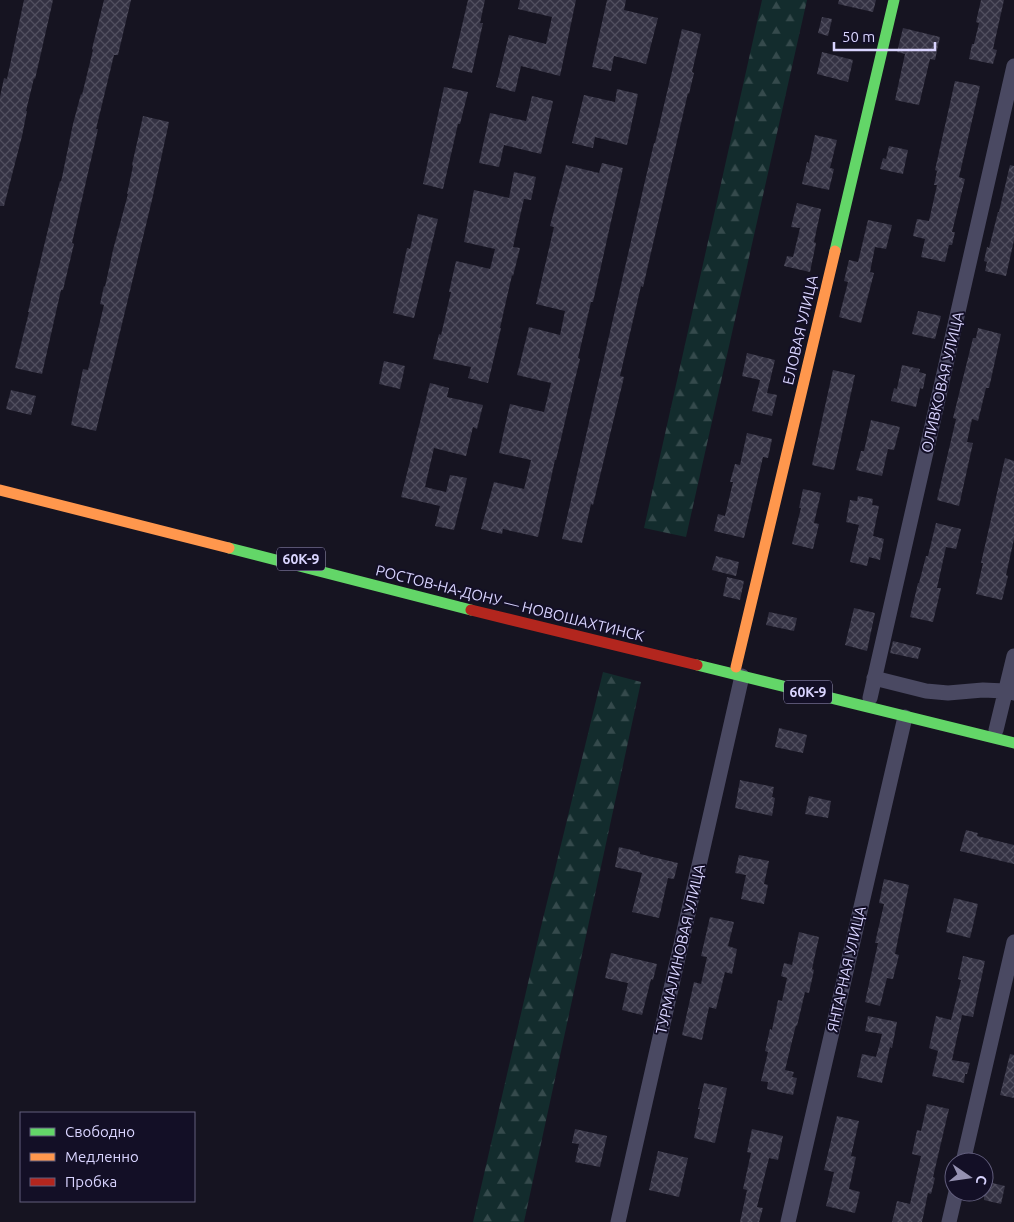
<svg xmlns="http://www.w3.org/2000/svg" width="1014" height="1222" font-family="Ubuntu,sans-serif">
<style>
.forest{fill:url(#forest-firs)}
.building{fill:url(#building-cross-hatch)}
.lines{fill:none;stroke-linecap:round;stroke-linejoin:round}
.street{stroke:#4a4962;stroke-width:15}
.fast{stroke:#63d668;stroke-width:11}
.slow{stroke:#ff974d;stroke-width:11}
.jam{stroke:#b3261e;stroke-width:11}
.labels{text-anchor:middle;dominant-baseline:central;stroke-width:4;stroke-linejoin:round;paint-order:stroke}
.shield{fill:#130f26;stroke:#9e99be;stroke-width:1}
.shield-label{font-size:14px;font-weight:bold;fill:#d9d4ff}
.street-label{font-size:15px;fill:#d9d4ff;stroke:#130f26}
</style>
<defs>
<pattern id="forest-firs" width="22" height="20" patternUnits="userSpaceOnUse" patternTransform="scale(1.25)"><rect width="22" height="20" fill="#132c2d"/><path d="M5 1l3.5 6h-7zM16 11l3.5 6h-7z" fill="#354a4c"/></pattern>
<pattern id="building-cross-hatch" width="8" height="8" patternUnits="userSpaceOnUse" patternTransform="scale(1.25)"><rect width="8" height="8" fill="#343243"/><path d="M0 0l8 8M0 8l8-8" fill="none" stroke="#514f5f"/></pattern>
</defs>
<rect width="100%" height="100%" fill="#161421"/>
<!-- forest -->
<path class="forest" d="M762,0H807L686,537L644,528Z
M603,672L641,682L524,1222H473L540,931Z"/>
<!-- building -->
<path class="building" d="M24,0H53L41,53L35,79L34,78L26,111H27L22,136L4,206H0V97L4,78L7,79Z
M104,0H131L118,55H114L96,129H98L72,243L74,244L63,290H61L42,374L15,368L29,312H28L53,209L60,181L61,182L73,124L81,94L82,95L93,50L92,49Z
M468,0H485L480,23H483L472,73L452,68Z
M520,0H576L560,76L521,66L515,92L496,87L509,35L546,44L552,17L518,9Z
M607,0H626L624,10L658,18L646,64L614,56L611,71L592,67Z
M839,0H876L873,12L838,4Z
M981,0H1004L993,49L997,50L993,64L969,59L972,44H974L979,23L976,22Z
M822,17L832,19L828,36L818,33Z
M903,28L940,37L935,60L930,59L919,105L895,100L905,54L897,52Z
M682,29L701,34L692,72L694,73L689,94L688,93L643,287L641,286L620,376L624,377L608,443L593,505L591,504L582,543L562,539L645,181L654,143H655Z
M822,52L853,60L848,82L817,74Z
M955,81L980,86L959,177L965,179L952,232H955L952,245H949L945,262L921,257L925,239L913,236L917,219L929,221L937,185H934L937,171L935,170Z
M444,87L468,92L460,124H458L443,189L423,184Z
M617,89L638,94L627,145L595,137L593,148L572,143L584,95L615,102Z
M532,96L553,101L541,154L504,145L499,167L479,163L490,113L526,121Z
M143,116L169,122L152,200L96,431L71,425L83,369L88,370L96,338L104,305L100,304L104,286L105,287L113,250L128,194H127L133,166L132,165Z
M815,135L837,140L830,168L834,169L829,190L802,184L807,162L809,163Z
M889,146L908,150L903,174L880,169L883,158L886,159Z
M602,163L623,168L593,302H591L578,358L580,359L574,383L556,460H555L538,537L503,529L502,534L481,529L494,482L524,489L531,460L499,453L510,404L544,412L551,383L517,375L529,327L560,335L565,311L536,304L554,227L550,226L566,165L599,173Z
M1010,165L1014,166V240L1006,276L985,271L987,262L984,261L987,247L989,248L998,212H999Z
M514,172L536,177L531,200L524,199L513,247L520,248L513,276L512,275L500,328H501L488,383L468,378L471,367L433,359L439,334L441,335L451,292H449L456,261L490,269L495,249L464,242L474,190L509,198Z
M797,203L821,209L814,242L816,243L810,272L784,266L787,256L793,257L800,228L791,227Z
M418,214L438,219L414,318L393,313L407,248L410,249Z
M868,220L892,225L886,249L875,247L870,272L874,273L861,323L839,317L848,282L844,281L849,260L858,262Z
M918,311L941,316L935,339L912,334Z
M978,328L1001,334L989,388H986L978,421L972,419L967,442L973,443L959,506L937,500L956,419L953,418L973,338H976Z
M747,353L775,360L767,393L777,395L772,416L752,411L760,380L742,376Z
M384,361L405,366L400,389L379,384Z
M902,365L920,369L919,372L926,374L923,389L920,388L916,407L891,401L894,388L897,389Z
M833,370L855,375L834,470L812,465Z
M430,383L449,388L447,397L483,405L477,429L473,427L466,456L434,448L425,487L446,492L450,475L467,478L454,530L435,526L440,506L401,497Z
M11,390L36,396L31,415L6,409Z
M871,420L900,427L894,450L888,449L882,476L856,470L861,451H864Z
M747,433L772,439L768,458L763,457L744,538L714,531L718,514L725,516L733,482H730L735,464L740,465Z
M1005,458L1014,461V539L1006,575L1008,576L1002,600L976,594L983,563H981Z
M803,489L821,493L814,523L819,524L813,549L792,544L801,508H799Z
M858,496L873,499L872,505L879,506L873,536L884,539L880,560L869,557L867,566L850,562L859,525L846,522L850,500L857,501Z
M936,523L961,529L956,549L946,547L937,588H941L933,622L910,617L918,583H919L926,556H928Z
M716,556L739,562L736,576L712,570Z
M727,577L744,581L740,600L723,596Z
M854,608L875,613L867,651L845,645Z
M769,612L797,618L794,631L766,625Z
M893,641L921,648L918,659L890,653Z
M779,728L807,735L803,753L775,747Z
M740,780L774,787L772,797L775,798L772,816L735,808Z
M809,796L831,801L828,818L805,814Z
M966,830L978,833L977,836L1014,845V864L960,851Z
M619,847L640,852V854L678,863L674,879L668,878L659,918L632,912L642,873L615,867Z
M739,855L769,861L764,884L768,885L764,904L741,899L746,875L735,873Z
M884,879L909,885L895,954L899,955L893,979L887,978L880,1006L865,1002L878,943H875L884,904L879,903Z
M954,898L978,904L970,938L946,932Z
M710,917L734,922L728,946L737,949L732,974L725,972L716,1009L709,1007L702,1040L682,1035L694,982L701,984L707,957L701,956Z
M799,932L819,937L812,969L814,970L809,993L805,992L797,1026L796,1025L785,1070L794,1072L792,1077L797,1078L793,1095L767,1089L768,1082L761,1081L768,1052L765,1051L770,1029L772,1030L778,1000L782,1001L787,978L781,976L784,963L792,965Z
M611,953L657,964L653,980L651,979L642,1015L622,1010L628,983L605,978Z
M963,956L985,961L973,1017L962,1015L952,1060L970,1063L967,1074H965L964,1083L932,1076L938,1051L929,1048L936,1016L951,1020L961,980L958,979Z
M868,1016L897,1022L892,1048L890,1047L882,1083L857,1077L862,1054L876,1057L882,1034L865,1031Z
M1010,1054L1014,1055V1098L1000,1095Z
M704,1083L727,1088L715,1143L694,1138L700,1109H698Z
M927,1104L949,1109L933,1177L935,1178L931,1194L928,1193L922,1222H892L897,1201L910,1204L921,1156L912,1154L917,1130L921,1131Z
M837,1116L859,1121L851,1156L856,1157L849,1189L860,1192L855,1213L826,1206L834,1172L824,1170Z
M575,1129L607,1136L600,1167L575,1162L579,1144L572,1143Z
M752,1129L783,1136L778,1160L769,1158L757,1207L763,1208L759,1222H740L747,1190L743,1189L751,1153L747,1152Z
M658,1151L688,1158L679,1197L649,1190Z
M984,1181L1005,1186L1001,1204L984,1200Z"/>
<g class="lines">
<!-- street -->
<path class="street" d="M874,678L926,691L948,693L983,690L1005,691L1014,693
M870,698L1014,66
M996,730L1014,656
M963,1162L1014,942
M618,1222L742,676
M788,1222L905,717
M949,1222L956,1192"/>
<!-- fast -->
<path class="fast" d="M835,251L894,0
M229,548L471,610
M697,665L1014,743"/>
<!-- slow -->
<path class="slow" d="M0,490L229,548
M736,667L835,251"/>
<!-- jam -->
<path class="jam" d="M471,610L697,665"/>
</g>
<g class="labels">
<!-- shield labels -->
<g class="shield">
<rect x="277" y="547.5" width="48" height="23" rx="4"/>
<rect x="784" y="680.5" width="48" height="23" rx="4"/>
</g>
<g class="shield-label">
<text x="301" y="559">60К-9</text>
<text x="808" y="692">60К-9</text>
</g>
<!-- street labels -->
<g class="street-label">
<text transform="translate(800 330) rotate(-77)">ЕЛОВАЯ УЛИЦА</text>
<text transform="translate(942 382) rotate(-77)">ОЛИВКОВАЯ УЛИЦА</text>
<text transform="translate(510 603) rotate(14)">РОСТОВ-НА-ДОНУ — НОВОШАХТИНСК</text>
<text transform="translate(680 949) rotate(-77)">ТУРМАЛИНОВАЯ УЛИЦА</text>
<text transform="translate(846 969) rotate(-77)">ЯНТАРНАЯ УЛИЦА</text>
</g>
</g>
<!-- legend -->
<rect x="20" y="1112" width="175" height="90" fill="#130f26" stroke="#625e7d"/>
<rect x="30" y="1128" width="25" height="8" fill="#63d668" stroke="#625e7d"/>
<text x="65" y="1137" font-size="15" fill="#d9d4ff">Свободно</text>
<rect x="30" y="1153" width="25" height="8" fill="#ff974d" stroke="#625e7d"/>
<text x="65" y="1162" font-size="15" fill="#d9d4ff">Медленно</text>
<rect x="30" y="1178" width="25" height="8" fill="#b3261e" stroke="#625e7d"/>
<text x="65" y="1187" font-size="15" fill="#d9d4ff">Пробка</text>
<!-- north arrow -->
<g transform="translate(969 1177) rotate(103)"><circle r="24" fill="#130f26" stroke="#625e7d"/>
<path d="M0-4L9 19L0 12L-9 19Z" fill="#9591b1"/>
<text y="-8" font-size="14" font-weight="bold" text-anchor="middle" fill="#d9d4ff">С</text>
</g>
<!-- scale -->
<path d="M834 42v8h101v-8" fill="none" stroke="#d9d4ff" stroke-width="2.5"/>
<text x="842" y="42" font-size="15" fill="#d9d4ff" stroke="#130f26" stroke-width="4" paint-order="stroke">50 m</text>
</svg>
